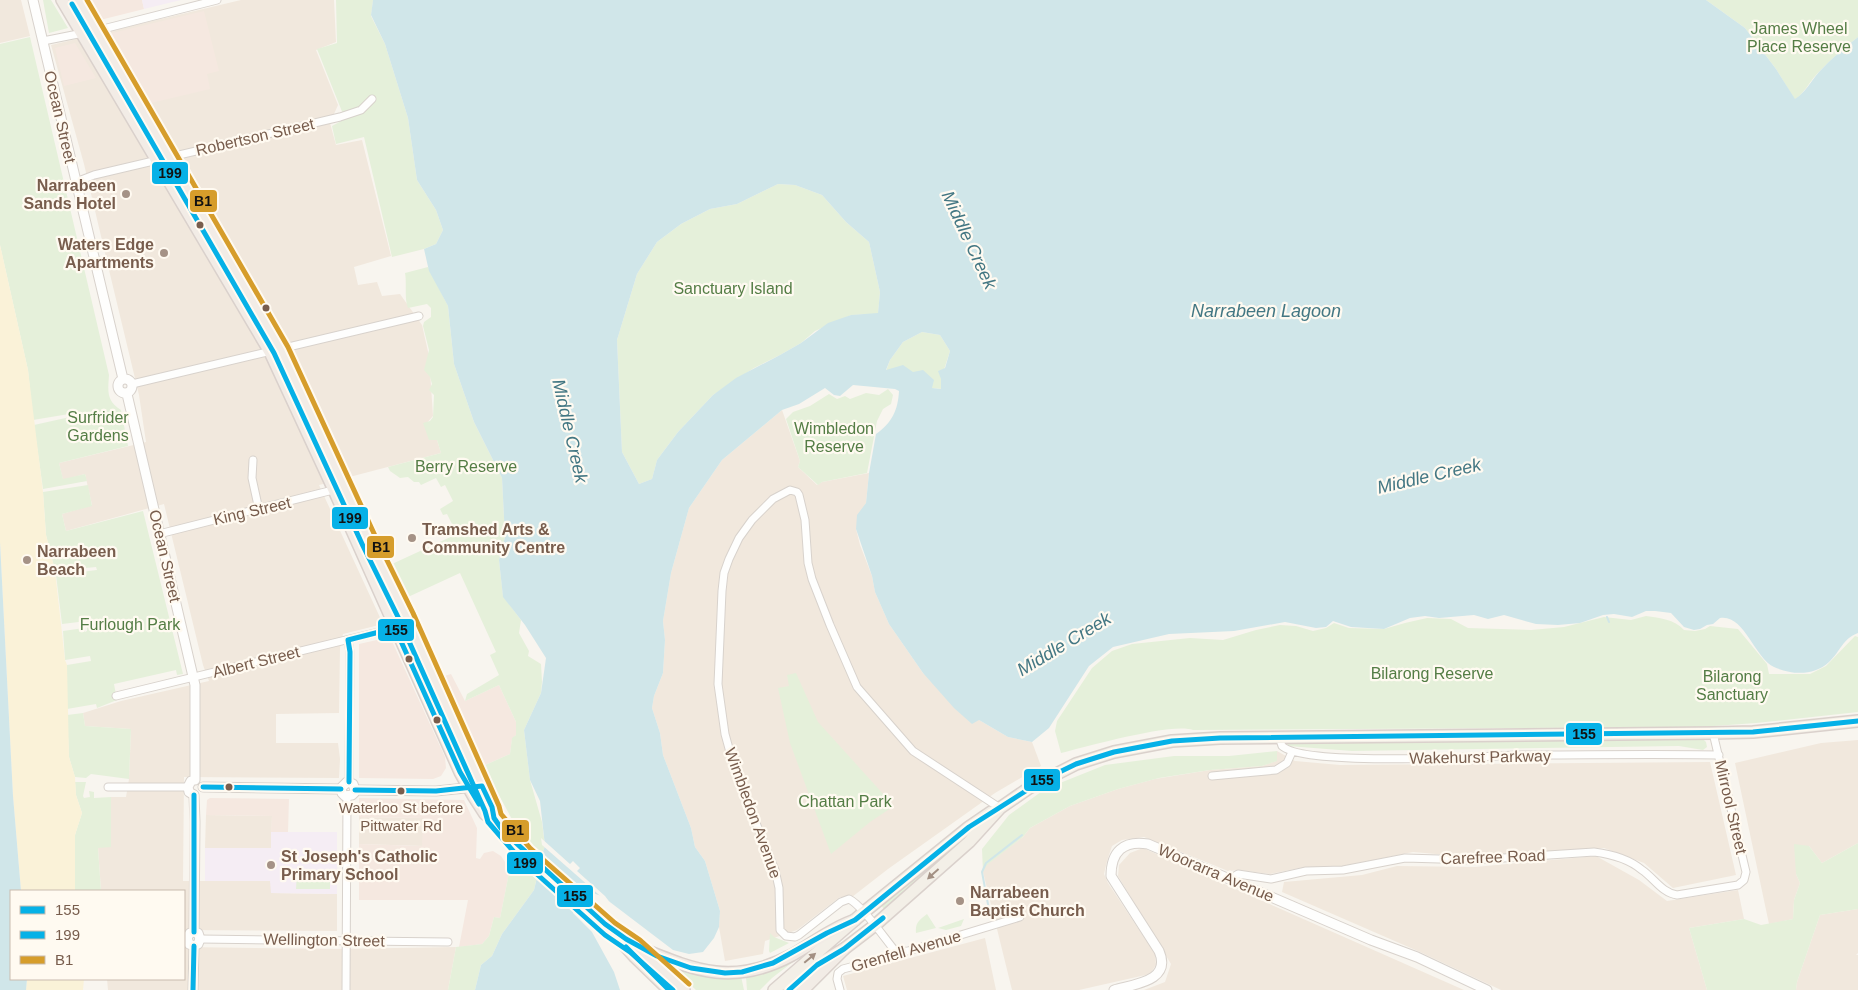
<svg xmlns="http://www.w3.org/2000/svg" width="1858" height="990" font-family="Helvetica,sans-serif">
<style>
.residential{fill:#f1e8dd}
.commercial{fill:#f5e8e0}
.education{fill:#f5edf4}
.green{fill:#e5f0da}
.sand{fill:#faf2d8}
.water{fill:#d0e6e9;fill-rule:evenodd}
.pier{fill:#f8f5ef}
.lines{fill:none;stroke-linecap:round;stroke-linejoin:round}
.stream{stroke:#d0e6e9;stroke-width:2}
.minor-casing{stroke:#d8d2cc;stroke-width:9}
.tertiary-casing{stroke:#d8d2cc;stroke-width:11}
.primary-casing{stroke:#dad1cc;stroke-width:14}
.trunk-casing{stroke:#dad1cc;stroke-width:14}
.minor{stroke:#fefefd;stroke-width:7}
.tertiary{stroke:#fefefd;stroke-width:9}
.primary{stroke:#f3efe7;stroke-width:11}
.trunk{stroke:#f2ece6;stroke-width:11}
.bus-1-casing{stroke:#fffaf1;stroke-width:9}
.bus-2-casing{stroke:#fffaf1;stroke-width:9}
.bus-3-casing{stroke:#fffaf1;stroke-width:9}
.bus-1{stroke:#06b1e7;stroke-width:5}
.bus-2{stroke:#06b1e7;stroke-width:5}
.bus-3{stroke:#d69d2b;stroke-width:5}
.oneway{fill:#a39083}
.poi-dot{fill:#a59286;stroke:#fffaf1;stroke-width:2}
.bus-dot{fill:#785d4d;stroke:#fffaf1;stroke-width:2}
.labels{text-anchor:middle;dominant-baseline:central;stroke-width:4.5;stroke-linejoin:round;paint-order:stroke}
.bus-label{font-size:15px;fill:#785d4d;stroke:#fffaf1}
.park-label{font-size:16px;fill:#547d45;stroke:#fffaf1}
.street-label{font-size:16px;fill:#785d4d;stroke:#fffaf1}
.poi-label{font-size:16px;font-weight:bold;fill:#785d4d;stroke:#fffaf1;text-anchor:start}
.water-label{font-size:18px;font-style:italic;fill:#437783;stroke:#fffaf1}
.line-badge{stroke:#fffaf1;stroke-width:2}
.pale-badge-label{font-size:14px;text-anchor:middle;font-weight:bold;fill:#111}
</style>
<rect width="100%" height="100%" fill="#f8f5ef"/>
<!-- residential -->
<path class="residential" d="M0,0H21L30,36L0,43Z
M241,0H334L336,42L316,50L338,105L330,123L336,145L362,140L391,256L354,267L358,285L377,282L382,296L400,294L422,325L429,356L433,416L426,424L437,440L441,453L319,485L383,624L343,634L340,648L339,713L276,714V743H338L340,759L339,778L184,777L183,881H271V893L337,894V931L184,930V891H101L98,847H111V797H126L129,779L131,729L85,726L83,713L121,701L209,681L203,665L164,504L66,531L62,514L92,505L85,474L63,480L59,463L146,442L139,395L109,270L84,164L51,45Z
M782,410L800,461L798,467L817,485L822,482L869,473L866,503L856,529L860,545L872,576L875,592L889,624L923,673L979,720L1008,737L1032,742L1041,766L995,793L888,869L852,897H840L797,930L765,941L763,954L725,961L719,927L720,911L705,861L695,847L691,828L663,755L660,733L652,708L654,696L663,673L665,640L663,621L671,573L689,508L722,460Z
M1858,740V843L1822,863L1809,846L1796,874L1800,883L1794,900L1793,919L1769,924L1735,763L1821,743Z
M1277,751L1295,761L1340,765L1710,762L1736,875L1673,888L1644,863L1604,848L1471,857L1413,852L1339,867H1304L1270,874L1239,870L1228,871L1144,837L1122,840L1112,846L1107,861L1104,874L1108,883L1155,954L1156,965L1150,974L1079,990H1012L983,872L986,865L1023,837L1030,828L1070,806L1118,789L1155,779L1210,770L1262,766L1276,761Z
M206,815L272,816L271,848H205Z
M359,817L423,818V846L359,844Z
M1143,848L1464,990H1144L1165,982L1171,964L1118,876L1119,865L1130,853Z
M1596,856L1639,880L1667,901L1738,890L1744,919L1689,928L1707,990H1501L1420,952L1282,892L1284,882L1362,875L1397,866L1475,867Z
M1858,909V953L1856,955H1858V990H1796L1797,982L1820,915Z
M985,938L996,990H847L843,976Z
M184,947L336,949L456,947L448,990H108L107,979H184Z"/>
<!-- commercial -->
<path class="commercial" d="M89,0H142L144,9L100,20Z
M204,11L219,71L207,74L210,89L151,103L108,34Z
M75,43L96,78L64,86L55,48Z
M390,637L445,757L446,768L441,776L433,779L359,778V644Z
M451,674L465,701L499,685L516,722V735L512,739L510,754L483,766L441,677Z
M210,798L289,799L288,832H271L272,816L206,815L207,800Z
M359,798L464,800L477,828L476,858L480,859L484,853L493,851L501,856L505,862L511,863L500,918L494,917L489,936L482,944L459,947L468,900H359V844L422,846L423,818L359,817Z"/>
<!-- education -->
<path class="education" d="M142,0H181L144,9Z
M271,832H337V894L271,893L270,881H205V848H271Z"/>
<!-- green -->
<path class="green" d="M43,0H51L68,28L49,33Z
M336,0H373L371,16L385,44L408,118L417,180L436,210L443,230L436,244L424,249L392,257L364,137L336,144L332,126L345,119L317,49L337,43Z
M1706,0H1858V37C1843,49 1829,61 1816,75C1809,83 1804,93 1795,100L1776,69L1745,28Z
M30,37L109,375C108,391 106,401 121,410L128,446L59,463L63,479L85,474L87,481L43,489L34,425L70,417L69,414L33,420L28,370L0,245V44Z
M778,184L795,185L822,195L846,222L869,242L880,292L878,314L851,315L815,331L801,343L780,355L754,368L713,395L678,432L657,460L652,479L639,484L622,452L617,340L637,274L657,242L681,224L710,209L737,204Z
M428,267L448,306L454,364L474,422L502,478L505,537L499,560L503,596L521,620L519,633L529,651L528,656L541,664L542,682L541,693L524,730L530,780L542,822L545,846L543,852L531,849L520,834L483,766L510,754L512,738L516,735V722L499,685L465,701L467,694L499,675L490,655L496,652L460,573L408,597L392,564L457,534L447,514L443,515L440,509L453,501L445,485L441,487L436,478L421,485L419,482H414L408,477L400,478L390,471L388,467L441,453L437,440H429L423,423L430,421L433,417L434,395L429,390L432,384L430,377L424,370L429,350L423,326L424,322L431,317V308L427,304L408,308C404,299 407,284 405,273Z
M922,332L940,335L950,351L941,379L942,389L932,388L913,372L886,371L890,360L903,342Z
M888,389L893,395L891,404L883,409L877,421L867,473L822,482L818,485L798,467L800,461L786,419L793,412L810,406L829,394L837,399L845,396L850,399L866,393L879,395Z
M88,485L92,506L62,514L66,531L143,511L183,674L177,675L176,670L114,684L117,700L97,708L96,704L67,709V665L91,661L90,656L65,660L63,631L84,628L85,632L87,631V621L62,624L56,575L97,570L96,567L55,571L46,535L43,492Z
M1646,616C1660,618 1674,619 1684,630L1695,631L1705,629L1710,626L1738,629L1767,664L1769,674H1810L1826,666L1855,636L1858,637V712L1756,723L1700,727L1193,730C1173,722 1085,747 1061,753L1055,731L1057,721L1092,668L1112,651L1132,644L1190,638L1223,640L1256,630L1280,625L1296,626L1313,631L1326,628L1334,623L1349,628L1384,629L1405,623L1427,618L1451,619L1468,628L1531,630L1564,627L1604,617L1631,620Z
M796,673L818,722L894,806L870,822L831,854L790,743L778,688L789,686L787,675Z
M83,713L85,726L131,729L129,779L91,774L86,778L75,777L69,757L67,715Z
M1703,739L1706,742L1707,747L1703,750L1679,746L1352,751L1288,746L1287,743Z
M1277,751V761L1262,766L1210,770L1159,778L1118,789L1070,806L1030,828L1023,837L987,865L983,872L982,849L1009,815L1045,789L1105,765L1174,756H1229Z
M75,782H86L83,796L84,798L90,797L89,791L94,792V798L111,797V847L98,848L101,891H75V835L82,813L76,795Z
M959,841L951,851L884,909L880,904Z
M1858,843V909L1820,915L1797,982L1796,990H1707L1689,928L1744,919L1761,925L1793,919L1794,900L1800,883L1796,874L1794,844L1809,846L1822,863Z
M511,863L525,868L537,877L534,890L502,934L492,956L481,965L475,990H448L456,947L482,944L489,936L494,917L500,918Z
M297,873H330V889H296Z
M927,914L936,928L916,933C915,923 919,920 927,914Z
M964,919L961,926L946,930L938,928Z
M770,933L774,937L789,943L770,953L769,951Z
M802,955L772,978L760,990H747L746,977Z
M672,968L699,974L741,976L744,990H696Z"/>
<!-- sand -->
<path class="sand" d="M0,245L28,370L43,492L46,535L55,571L65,660L67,665L69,757L75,777L76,795L82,813L75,835V891H21L13,796L0,542Z
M27,979H84L83,990H26Z"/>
<!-- water -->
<path class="water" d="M373,0H1706L1745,28L1776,69L1795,99C1805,93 1811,81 1819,72C1831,59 1844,48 1858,37V633C1842,639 1841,651 1829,662C1814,676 1792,675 1774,667C1754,657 1744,614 1720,618L1713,624L1707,625L1700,629L1694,630L1684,627L1671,613L1655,611H1646L1632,617L1614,614L1603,615L1580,623L1558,625L1536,624L1504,615L1488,619L1474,615L1439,618L1425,616L1410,618L1384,629L1351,627L1333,621L1326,627L1316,628L1285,622L1234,631L1169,634L1113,647L1089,666L1049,728L1032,742L1008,737L979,720L972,724L954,708L923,673L889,624L875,592L872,576L856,529L857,515L866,503L869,473L876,434C892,423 898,410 899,391L895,389L853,385L840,396L834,395L825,388L799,404L782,410L722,460L689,508L671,573L663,621L665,640L663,673L654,696L652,708L660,733L663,755L691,828L695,847L705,861L720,911L719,927L714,938L703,952L689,954L673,950L602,896L589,892L579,901L573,913L592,932L614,972L620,990H475L481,965L492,956L502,934L534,890L543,852L545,846L540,801L530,780L524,730L541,693L546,658L525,625L503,597L499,560L505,537L502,478L474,422L454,364L448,306L429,271L424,249L436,244L443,230L436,210L417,180L408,118L385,44L371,15ZM778,184L795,185L822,195L846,222L869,242L880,292L878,313L851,315L828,323L801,343L780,355L736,378L713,395L678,432L657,460L652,479L639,484L622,452L617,340L637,274L657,242L681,224L710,209L737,204ZM922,332L940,335L950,351L945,368L938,371L941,379V389L932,388L934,380L923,370L913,372L903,365L886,370L890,360L903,342Z
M0,542L13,796L21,891H11V979H27L26,990H0Z"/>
<!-- pier -->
<path class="pier" d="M541,838L570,864L573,861L580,868L577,871L605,896L614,908L542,845Z
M548,859L588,896L581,902L576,911L535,873Z"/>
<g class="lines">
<!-- stream -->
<path class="stream" d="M1607,617L1609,622
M990,915L982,872L986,863L1022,835"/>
<!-- minor casing -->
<g class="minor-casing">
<path id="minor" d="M43,41L103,29L217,0
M76,182L94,175L340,117L361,110L372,99
M132,384L419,316
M253,460L252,478L259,510
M159,534L337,489
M348,640L350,652L349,782
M116,696L395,628
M1279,737L1282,746C1305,767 1483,756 1522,755C1588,755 1654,754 1719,755
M1212,776L1276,770L1287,763L1292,752
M108,787H188
M1230,879L1238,874L1271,879L1306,871L1343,870L1405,858L1473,860L1594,852C1610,854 1629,859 1642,870C1654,878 1662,893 1677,895L1738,885L1744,880L1746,872L1713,733
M200,939L448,942
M896,952C885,939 862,905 849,899L841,902L799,935L795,937L786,936L780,930L779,888L775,870L736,774L725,734L718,684L722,591L724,573L729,559L739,538L752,520L773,499L790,490L797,492L799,495L805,520L808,563L812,579L830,625L857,687L913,751L1000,808
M346,990L347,796
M840,990L837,979L838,973L843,969L892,956L896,952L908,951L1020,917"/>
</g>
<!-- tertiary casing -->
<g class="tertiary-casing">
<path id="tertiary" d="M33,0L123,379
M118 386a7 7 0 1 1 14 0a7 7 0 1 1-14 0Z
M127,394L195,685V780
M203,787L337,789
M355,792L352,795L345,796L342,793L341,788L347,782L353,784L355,790H360L436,791L475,787
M194,795L195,822L194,932
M194,795L189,792L188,787L191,781L195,780
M194,946L189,944L187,938L190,933L194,932
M194,946L198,944L200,939L198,933L194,932
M193,990L194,946
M1114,990C1135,984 1172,981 1159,951L1111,876C1111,852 1123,840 1148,844L1371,940L1417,957L1487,990"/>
</g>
<!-- primary casing -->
<g class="primary-casing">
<path id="primary" d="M774,990L864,912L969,827L991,812
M789,990L817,965L844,949L874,926L969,842L1000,808L1029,788L1076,764L1114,752L1172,741L1220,738L1713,733L1753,732L1858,721"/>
</g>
<!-- trunk casing -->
<g class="trunk-casing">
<path id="trunk" d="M62,0L270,352L334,490L460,772L474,797L485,814L494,818L517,845L610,929L635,957L669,990
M78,0L281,350L370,543L406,616L492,809L494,818
M635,946C692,969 731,988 792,955C813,943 832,928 855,920
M641,952L684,990
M803,990L844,949"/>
</g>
<!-- minor -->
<use href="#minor" class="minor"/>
<!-- tertiary -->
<use href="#tertiary" class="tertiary"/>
<!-- primary -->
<use href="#primary" class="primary"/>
<!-- trunk -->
<use href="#trunk" class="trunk"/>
<!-- bus-1 casing -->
<g class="bus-1-casing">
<path id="bus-1" d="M349,782L350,652L348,640L395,628L460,772L479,804
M203,787L341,789
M355,790L436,791L482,786L492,807L494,818L503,831L605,924L626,939L657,956L691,968L725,973L742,972L773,963L827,933L855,920L969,827L1043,780L1076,764L1114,752L1172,741L1220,738L1753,732L1858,721
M194,795V932
M626,947L669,990
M193,990L194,946
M789,990L817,965L844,949L883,918"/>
</g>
<!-- bus-2 casing -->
<g class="bus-2-casing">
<path id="bus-2" d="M72,4L274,353L363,546L399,619L485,811L488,822L520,859L605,935L630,952L673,990"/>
</g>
<!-- bus-3 casing -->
<g class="bus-3-casing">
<path id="bus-3" d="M87,0L288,347L377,540L413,613L499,806L501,814L530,848L615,923L640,940L689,984"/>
</g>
<!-- bus-1 -->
<use href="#bus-1" class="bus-1"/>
<!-- bus-2 -->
<use href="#bus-2" class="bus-2"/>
<!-- bus-3 -->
<use href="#bus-3" class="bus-3"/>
</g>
<!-- one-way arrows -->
<defs><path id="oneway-solid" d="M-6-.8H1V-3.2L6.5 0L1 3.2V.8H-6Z" transform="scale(1.25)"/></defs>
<g class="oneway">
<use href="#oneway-solid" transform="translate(933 874) rotate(138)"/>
<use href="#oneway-solid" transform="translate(810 958) rotate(-40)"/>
</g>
<!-- markers -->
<g class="poi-dot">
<circle cx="126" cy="194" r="5"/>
<circle cx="164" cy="253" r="5"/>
<circle cx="412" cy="538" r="5"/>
<circle cx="27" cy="560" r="5"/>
<circle cx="271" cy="865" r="5"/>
<circle cx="960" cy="901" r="5"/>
</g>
<g class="bus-dot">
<circle cx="200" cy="225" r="4.5"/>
<circle cx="266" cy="308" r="4.5"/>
<circle cx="409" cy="659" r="4.5"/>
<circle cx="437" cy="720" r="4.5"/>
<circle cx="229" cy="787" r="4.5"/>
<circle cx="401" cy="791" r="4.5"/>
</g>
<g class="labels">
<!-- bus labels -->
<g class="bus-label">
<text x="401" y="807">Waterloo St before<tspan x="401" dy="18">Pittwater Rd</tspan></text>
</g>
<!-- park labels -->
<g class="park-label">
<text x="1799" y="28">James Wheel<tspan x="1799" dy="18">Place Reserve</tspan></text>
<text x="733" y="288">Sanctuary Island</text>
<text x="98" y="417">Surfrider<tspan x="98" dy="18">Gardens</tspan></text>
<text x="834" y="428">Wimbledon<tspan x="834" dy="18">Reserve</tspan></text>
<text x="466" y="466">Berry Reserve</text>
<text x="130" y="624">Furlough Park</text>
<text x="1432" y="673">Bilarong Reserve</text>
<text x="1732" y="676">Bilarong<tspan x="1732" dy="18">Sanctuary</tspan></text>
<text x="845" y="801">Chattan Park</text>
</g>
<!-- street labels -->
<g class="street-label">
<text transform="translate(60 117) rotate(77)">Ocean Street</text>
<text transform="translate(255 137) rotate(-13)">Robertson Street</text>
<text transform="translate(252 511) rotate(-13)">King Street</text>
<text transform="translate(165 556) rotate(77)">Ocean Street</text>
<text transform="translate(256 662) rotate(-14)">Albert Street</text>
<text transform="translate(1480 757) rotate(-1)">Wakehurst Parkway</text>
<text transform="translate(1731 807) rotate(77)">Mirrool Street</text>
<text transform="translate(753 813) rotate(70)">Wimbledon Avenue</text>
<text transform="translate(1493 857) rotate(-2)">Carefree Road</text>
<text transform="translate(1216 873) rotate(23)">Woorarra Avenue</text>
<text transform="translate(324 940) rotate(1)">Wellington Street</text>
<text transform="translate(906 951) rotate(-16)">Grenfell Avenue</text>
</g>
<!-- poi labels -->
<g class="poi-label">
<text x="116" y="185" text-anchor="end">Narrabeen<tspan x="116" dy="18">Sands Hotel</tspan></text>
<text x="154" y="244" text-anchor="end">Waters Edge<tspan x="154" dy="18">Apartments</tspan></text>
<text x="422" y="529">Tramshed Arts &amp;<tspan x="422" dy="18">Community Centre</tspan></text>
<text x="37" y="551">Narrabeen<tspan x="37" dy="18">Beach</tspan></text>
<text x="281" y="856">St Joseph's Catholic<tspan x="281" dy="18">Primary School</tspan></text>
<text x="970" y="892">Narrabeen<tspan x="970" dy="18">Baptist Church</tspan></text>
</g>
<!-- water labels -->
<g class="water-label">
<text transform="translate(969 240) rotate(65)">Middle Creek</text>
<text x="1266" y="311">Narrabeen Lagoon</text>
<text transform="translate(570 431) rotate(77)">Middle Creek</text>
<text transform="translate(1429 476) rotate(-13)">Middle Creek</text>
<text transform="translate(1064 644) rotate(-31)">Middle Creek</text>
</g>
</g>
<g class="line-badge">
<rect x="151" y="161" width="38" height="24" rx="5" fill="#06b1e7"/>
<rect x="189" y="189" width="29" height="24" rx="5" fill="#d69d2b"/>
<rect x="331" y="506" width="38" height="24" rx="5" fill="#06b1e7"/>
<rect x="366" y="535" width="29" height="24" rx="5" fill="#d69d2b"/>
<rect x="377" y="618" width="38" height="24" rx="5" fill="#06b1e7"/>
<rect x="1565" y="722" width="38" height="24" rx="5" fill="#06b1e7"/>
<rect x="1023" y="768" width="38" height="24" rx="5" fill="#06b1e7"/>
<rect x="501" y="819" width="29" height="24" rx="5" fill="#d69d2b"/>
<rect x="506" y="851" width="38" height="24" rx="5" fill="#06b1e7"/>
<rect x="556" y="884" width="38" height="24" rx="5" fill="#06b1e7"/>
</g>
<g class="pale-badge-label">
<text x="170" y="178">199</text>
<text x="203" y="206">B1</text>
<text x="350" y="523">199</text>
<text x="381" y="552">B1</text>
<text x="396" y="635">155</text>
<text x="1584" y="739">155</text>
<text x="1042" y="785">155</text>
<text x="515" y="835">B1</text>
<text x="525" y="868">199</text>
<text x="575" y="901">155</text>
</g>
<!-- legend -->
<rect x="10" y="890" width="175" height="90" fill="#fffaf1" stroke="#c9bbaf"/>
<rect x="20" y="906" width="25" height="8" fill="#06b1e7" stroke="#c9bbaf"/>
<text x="55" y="915" font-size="15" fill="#785d4d">155</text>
<rect x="20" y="931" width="25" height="8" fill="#06b1e7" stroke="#c9bbaf"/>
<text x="55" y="940" font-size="15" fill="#785d4d">199</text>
<rect x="20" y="956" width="25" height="8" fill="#d69d2b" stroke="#c9bbaf"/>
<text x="55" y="965" font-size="15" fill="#785d4d">B1</text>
</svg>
